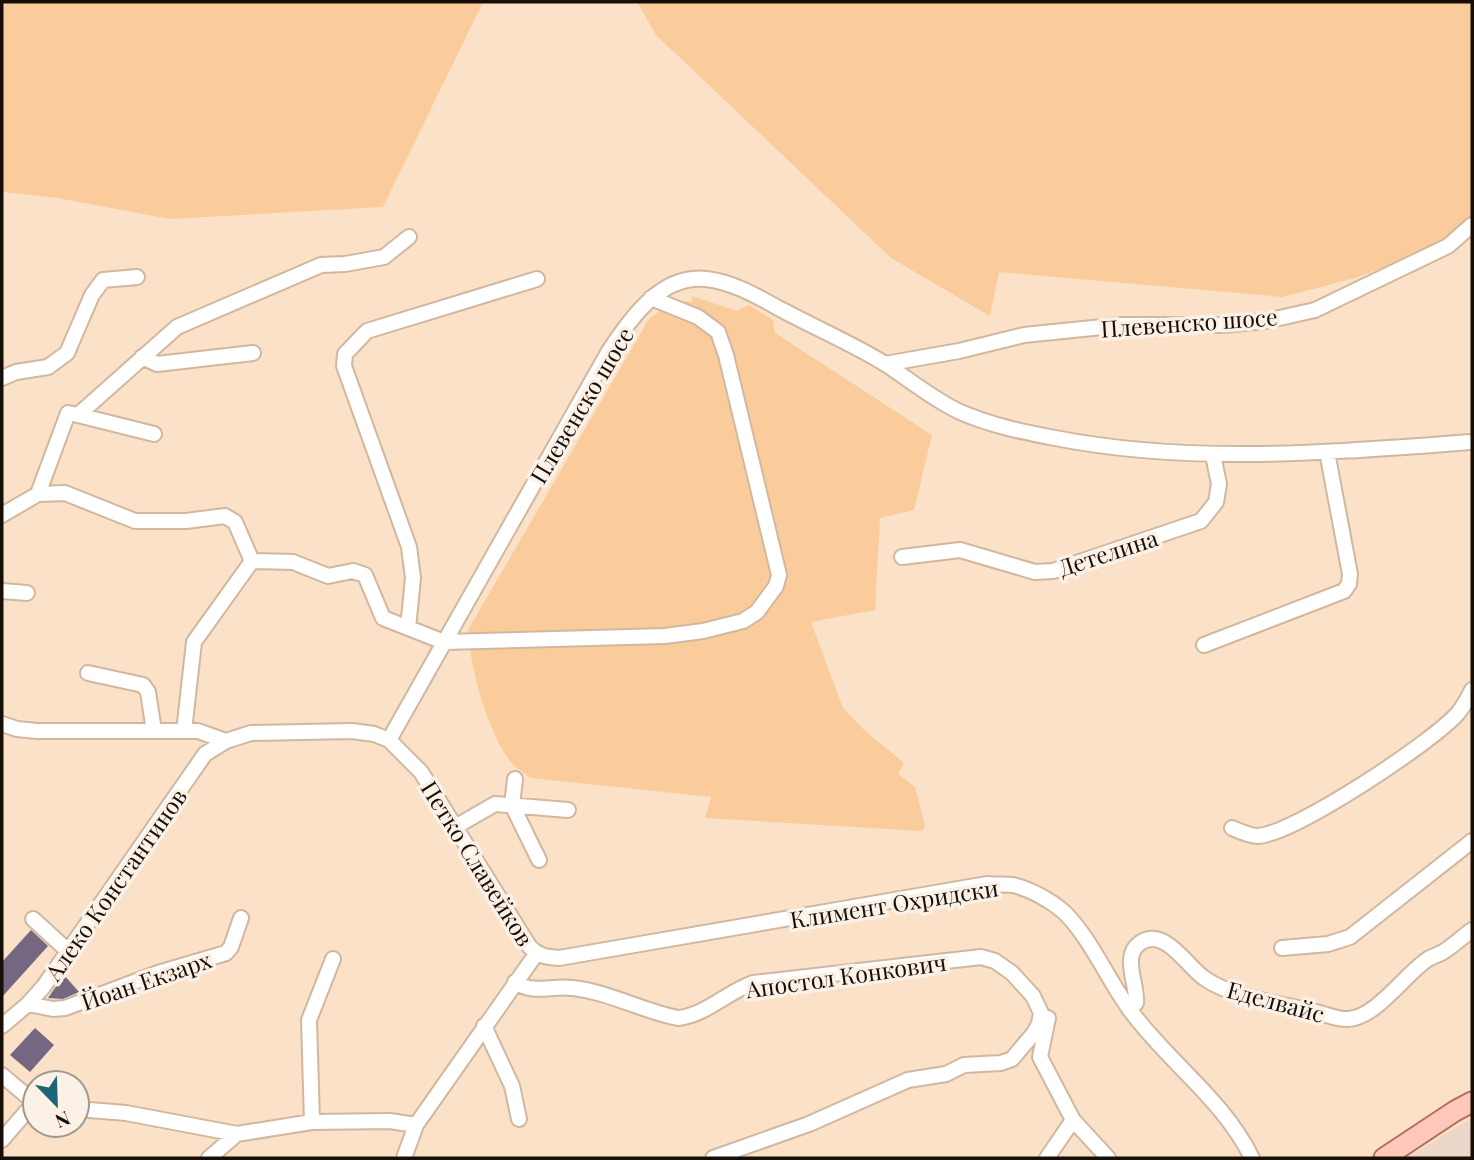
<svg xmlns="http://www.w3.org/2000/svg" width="1474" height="1160" font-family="'Playfair Display',serif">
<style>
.industrial{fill:#edd7ca}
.green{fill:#fbcc9b}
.building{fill:#756781}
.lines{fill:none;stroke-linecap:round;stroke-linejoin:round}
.minor-casing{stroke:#d0b8a0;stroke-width:18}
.major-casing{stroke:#ae6f5d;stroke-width:23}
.minor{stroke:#fff;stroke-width:14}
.major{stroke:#ffc8ba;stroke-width:19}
.labels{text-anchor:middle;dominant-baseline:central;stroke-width:7;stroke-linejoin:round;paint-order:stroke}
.street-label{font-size:23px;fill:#170f07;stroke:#fbf1e7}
</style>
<rect width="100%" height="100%" fill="#fae1c8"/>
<!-- industrial -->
<path class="industrial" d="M1472,1118V1158H1406Z"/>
<!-- green -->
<path class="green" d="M2,2H483L383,207L170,219L58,198L2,192Z
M637,2H1472V235L1355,278L1282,297L999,272L990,316L891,258L656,35Z
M692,296L737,311L749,305L773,320L775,333L932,435L914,510L880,518L875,610L811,622L843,708L863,729L904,763L898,774L915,787L925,826L922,831L705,818L711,797L531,778C524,773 514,767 510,761C487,730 470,668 468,630L649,319L675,300L692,302Z"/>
<!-- building -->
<path class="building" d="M31,930L48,946L2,997V962Z
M64,975L79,992L63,999L48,998Z
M35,1028L54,1045L30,1072L10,1055Z"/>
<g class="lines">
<!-- minor casing -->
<g class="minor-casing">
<path id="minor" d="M142,357L157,364L253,353
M885,364L959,351L1024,335L1122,325H1222L1266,321L1315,310L1448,246L1472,225
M2,378L16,372L48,367L67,353L92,295L103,280L137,277
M78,415L154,434
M38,494L68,413L78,415L177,327L321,265L345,264L384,257L409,237
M2,515L38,494L65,493L135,521H186L225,516L235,522L252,561
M902,557L960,550L1035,572L1053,571L1201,521L1216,502L1219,484L1213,455
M252,561L293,562L328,576L353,571L365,575L383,618L444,642L665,636L703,631L743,621L757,612L776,586L779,575L726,355L718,332L698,317L651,298
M2,591L27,593
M408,628L413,578L409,547L344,366L345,354L367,331L537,279
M1204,645L1344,591L1349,584L1350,574L1327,452
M88,673L143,685L148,692L154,731
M2,724L17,729L37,731H198L226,741
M184,731L194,642L252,561
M389,740L609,351C630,319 661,274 706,279C734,282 760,298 784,311C818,329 855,345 887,365C911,381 933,399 958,411C989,425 1023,432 1055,438C1193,465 1334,452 1472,442
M515,779L512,805L539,860
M455,827L495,804L568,810
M1232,828C1239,831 1250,836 1258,836C1294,834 1433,742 1458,713C1463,707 1468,698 1472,690
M33,919L68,951
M1282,948L1328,944L1350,937L1472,841
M515,982C535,995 550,985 573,988C609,992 642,1011 678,1018C706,1015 727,992 753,983L981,957L995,961L1012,973L1033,996L1041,1013L1039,1024L1034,1033L1012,1059L1001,1063L964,1065L946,1074L908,1080L809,1124L713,1158
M28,1004L53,1009L65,1008L158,973L226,953L231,947L241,918
M1129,1009L1136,1003C1138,985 1121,956 1140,943C1164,926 1187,966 1204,978C1232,998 1283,1004 1316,1012C1326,1014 1338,1020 1348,1019C1376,1018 1405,974 1428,959C1433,956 1438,955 1443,952C1453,946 1462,937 1472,930
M1048,1018L1040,1057L1073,1120L1108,1158
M2,1026L28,1004L44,986L205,754L226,741L251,733L352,731L374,734L389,740L421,772L529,946C538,956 546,957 559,958L987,884C995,885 1005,884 1013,885C1030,889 1052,901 1065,913C1091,939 1108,980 1130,1010C1168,1062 1223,1099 1252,1158
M484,1026L512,1086L519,1119
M2,1075L35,1103
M77,1109L126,1113L237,1134L312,1122L390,1121L416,1125
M312,1122L309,1020L333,959
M2,1140L26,1112L35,1109
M209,1158L237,1134
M404,1158L416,1125L536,954
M1047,1158L1073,1120"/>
</g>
<!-- major casing -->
<g class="major-casing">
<path id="major" d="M1384,1158L1455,1111L1472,1102"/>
</g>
<!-- minor -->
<use href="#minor" class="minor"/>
<!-- major -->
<use href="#major" class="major"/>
</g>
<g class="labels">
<!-- street labels -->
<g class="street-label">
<text transform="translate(1189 322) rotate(-4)">Плевенско шосе</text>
<text transform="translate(581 405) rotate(-59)">Плевенско шосе</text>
<text transform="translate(1108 552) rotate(-18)">Детелина</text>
<text transform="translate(478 863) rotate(58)">Петко Славейков</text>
<text transform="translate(115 884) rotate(-55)">Алеко Константинов</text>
<text transform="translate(894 903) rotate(-9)">Климент Охридски</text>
<text transform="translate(846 975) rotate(-8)">Апостол Конкович</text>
<text transform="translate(146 980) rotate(-19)">Йоан Екзарх</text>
<text transform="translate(1276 1001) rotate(15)">Еделвайс</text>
</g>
</g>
<!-- border -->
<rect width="1474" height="1160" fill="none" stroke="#170f07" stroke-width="7"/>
<!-- north arrow -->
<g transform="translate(56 1104) rotate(157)"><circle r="33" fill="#fbf1e7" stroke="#a0978d" stroke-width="2"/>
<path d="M0-5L12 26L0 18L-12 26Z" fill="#1e6474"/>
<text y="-10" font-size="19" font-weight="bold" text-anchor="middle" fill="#170f07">N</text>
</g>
</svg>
